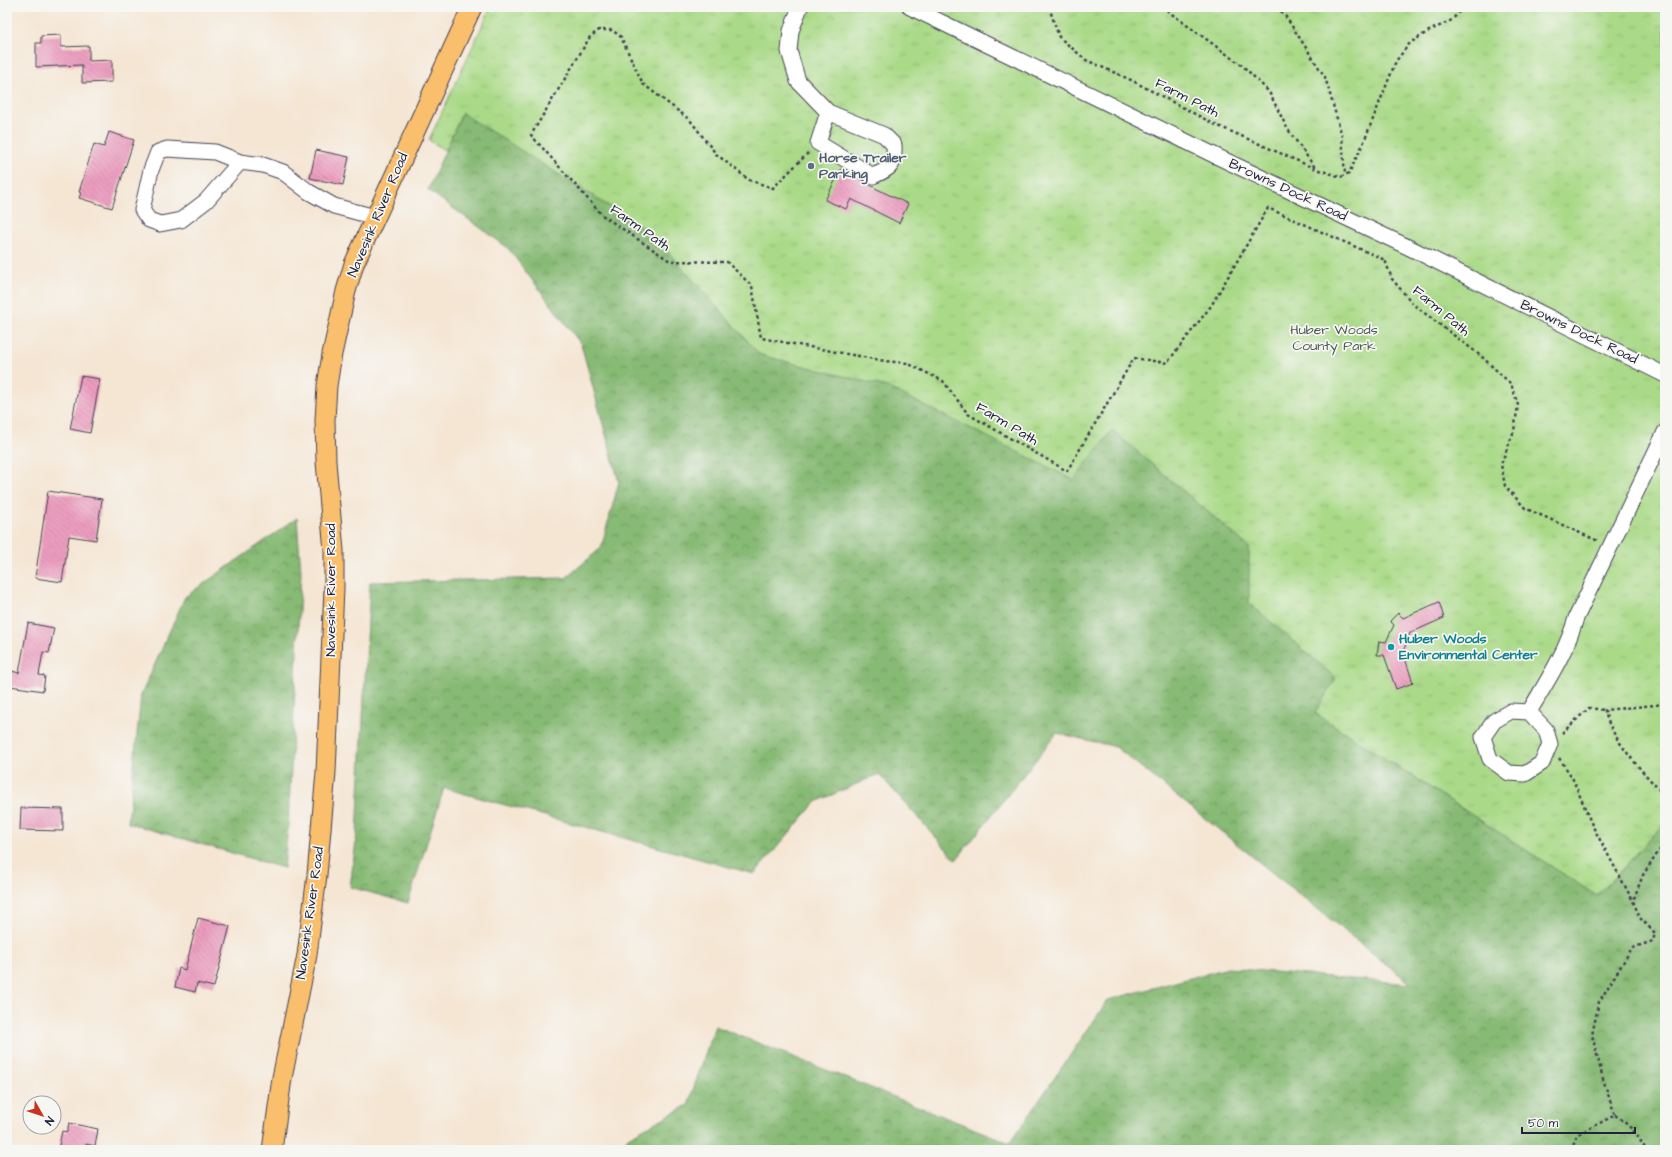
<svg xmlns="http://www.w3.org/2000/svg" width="1672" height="1157" font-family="'Architects Daughter',sans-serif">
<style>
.grass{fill:url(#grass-tufts);stroke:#667e62}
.forest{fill:url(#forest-crowns);stroke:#546e58}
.building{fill:url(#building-back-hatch)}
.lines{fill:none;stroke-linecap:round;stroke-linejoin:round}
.minor-casing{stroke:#423f52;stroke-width:17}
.major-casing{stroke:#423f52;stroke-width:21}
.path{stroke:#423f52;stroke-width:2.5;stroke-dasharray:3 3;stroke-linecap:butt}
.minor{stroke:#fff;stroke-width:15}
.major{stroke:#f9bf6d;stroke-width:19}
.service-dot{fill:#5c6f8a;stroke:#f6f6f2;stroke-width:1.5}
.culture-dot{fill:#0f9aa8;stroke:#f6f6f2;stroke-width:1.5}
.labels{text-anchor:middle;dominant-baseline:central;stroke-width:3.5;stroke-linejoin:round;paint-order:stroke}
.street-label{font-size:14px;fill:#22223b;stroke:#f6f6f2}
.service-label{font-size:14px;font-weight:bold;fill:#4e5e75;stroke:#f6f6f2;text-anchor:start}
.park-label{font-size:14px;fill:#4b5952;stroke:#f6f6f2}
.culture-label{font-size:14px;font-weight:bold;fill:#0d838f;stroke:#f6f6f2;text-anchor:start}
</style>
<defs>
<pattern id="grass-tufts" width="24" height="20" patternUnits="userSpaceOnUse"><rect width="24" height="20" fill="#aada88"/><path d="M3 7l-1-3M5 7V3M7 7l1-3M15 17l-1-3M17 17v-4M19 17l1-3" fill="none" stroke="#92bb76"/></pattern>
<pattern id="forest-crowns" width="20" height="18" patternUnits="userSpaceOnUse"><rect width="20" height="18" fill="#87ba74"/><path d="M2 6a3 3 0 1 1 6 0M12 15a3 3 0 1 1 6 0" fill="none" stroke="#6e9760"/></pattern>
<pattern id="building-back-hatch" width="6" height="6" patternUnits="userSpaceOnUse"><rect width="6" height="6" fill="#eb9cbe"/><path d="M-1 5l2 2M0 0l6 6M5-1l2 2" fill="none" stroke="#c986a4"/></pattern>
</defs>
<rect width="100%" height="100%" fill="#f6f6f2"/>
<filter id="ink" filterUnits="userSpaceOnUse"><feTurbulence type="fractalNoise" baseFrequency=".025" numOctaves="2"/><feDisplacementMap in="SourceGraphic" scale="8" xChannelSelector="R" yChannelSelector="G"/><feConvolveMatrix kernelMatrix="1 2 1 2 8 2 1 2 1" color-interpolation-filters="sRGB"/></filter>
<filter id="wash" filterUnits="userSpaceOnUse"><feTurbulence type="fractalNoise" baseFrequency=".012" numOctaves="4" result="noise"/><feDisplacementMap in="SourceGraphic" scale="16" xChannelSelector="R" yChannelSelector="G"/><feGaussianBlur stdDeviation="0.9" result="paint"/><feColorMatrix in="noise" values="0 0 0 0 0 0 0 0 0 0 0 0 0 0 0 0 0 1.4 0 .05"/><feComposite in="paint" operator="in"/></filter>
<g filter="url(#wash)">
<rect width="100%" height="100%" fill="#f5e6d4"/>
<!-- grass -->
<path class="grass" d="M491,7H1665V1150L1617,919L429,140Z"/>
<!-- forest -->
<path class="forest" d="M462,113L651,233L760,355L887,387L1074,480L1112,430L1249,547V603L1336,678L1315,713L1597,896L1665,823V1150H619L628,1137L688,1105L715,1026L1010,1143L1108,1000L1228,968L1411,984L1116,747L1057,733L956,860L879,774L816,802L754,874L444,788L408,903L350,887L357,834L370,582L566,578L601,548L619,482L581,344L507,247L428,190Z
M297,518L301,572L288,827L284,868L128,823L141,695L185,597Z"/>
<g id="blocks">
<!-- building -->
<path class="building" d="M61,35V47L89,46V61L112,60V82L82,83V65L36,67V43H41V36Z
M109,132L134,140L112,208L79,198L81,193L79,192L94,144L104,147Z
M316,150L349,157L343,185L310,178Z
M842,168L877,189L908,204L899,223L851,199L846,209L825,200Z
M81,376L100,379L90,433L70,429Z
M48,491L102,499L96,540L69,536L62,582L35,578Z
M1439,602L1444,618L1410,633L1403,652L1413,683L1396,689L1384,655H1377L1379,641L1386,642L1394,625L1390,621L1398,613L1403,618Z
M28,623L54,628L49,653L43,652L39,675L45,676L43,691L10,686L12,671L19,673Z
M21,808L63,809V831L20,830Z
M198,918L230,926L214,987L197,983L195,992L175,987L179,968L185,970Z
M69,1123L98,1129L95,1146L86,1144L85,1150H58L62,1131L67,1132Z"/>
</g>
</g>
<g filter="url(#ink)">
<use href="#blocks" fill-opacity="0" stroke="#423f52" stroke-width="1"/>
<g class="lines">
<!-- minor casing -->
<g class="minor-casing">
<path id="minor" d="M800,7L791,31L789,51L798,81L828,112L884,135L894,145C895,165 892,168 873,176L818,143L828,112
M910,7L1216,156L1410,248L1665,375
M240,162L206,201L181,220L160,224L149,220L142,210L151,170L158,152L167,149L215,152L240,162L263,165L283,172L309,192L334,206L375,217
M1511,711L1529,712L1546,730L1550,744L1542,763L1525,774L1509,773L1490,759L1483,737L1494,721Z
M1529,712C1547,681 1566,653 1576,618L1665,432"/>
</g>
<!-- major casing -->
<g class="major-casing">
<path id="major" d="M272,1150L282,1078L307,955L317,875L326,772L334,588V551L326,462L325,420L327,386L332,354L346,291L354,264L472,7"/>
</g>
<!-- path -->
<path class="path" d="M1049,7L1059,37L1086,60L1131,80L1214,124L1316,169L1341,177L1349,173L1363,144L1396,61L1410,43L1429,31L1452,20L1463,7
M1162,7L1243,66L1269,92L1287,128L1316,169
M1277,7L1286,17L1325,77L1342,136L1345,175
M808,153L773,188L749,180L716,154L690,120L643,84L621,37L612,30H599L590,37L531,135L602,215L670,261L727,262L752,286L761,338L885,361L907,363L943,381L968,414L1067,471L1134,358L1167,363L1211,306L1268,208L1385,260L1392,279L1414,305L1481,356L1511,384L1518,405L1514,431L1501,464L1505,486L1525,508L1598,541
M1665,704L1605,710C1609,738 1646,775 1665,796
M1562,733L1589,708L1605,710
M1559,758L1572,777L1592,825L1633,901
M1615,1115C1630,1125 1637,1134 1646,1150
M1571,1150L1577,1135L1615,1115L1603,1079L1592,1035L1599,1002L1632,948L1653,941L1655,933L1640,918L1633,901L1643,875L1665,842"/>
<!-- minor -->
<use href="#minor" class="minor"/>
<!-- major -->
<use href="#major" class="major"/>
</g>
</g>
<!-- markers -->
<circle class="service-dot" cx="811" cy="166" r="4"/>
<circle class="culture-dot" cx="1391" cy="647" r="4"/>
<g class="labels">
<!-- street labels -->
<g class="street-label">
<text transform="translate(1187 98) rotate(27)">Farm Path</text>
<text transform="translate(1288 190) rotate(25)">Browns Dock Road</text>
<text transform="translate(378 215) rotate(-67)">Navesink River Road</text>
<text transform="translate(640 228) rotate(35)">Farm Path</text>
<text transform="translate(1441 311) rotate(40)">Farm Path</text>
<text transform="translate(1579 332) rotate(26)">Browns Dock Road</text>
<text transform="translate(1007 424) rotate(31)">Farm Path</text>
<text transform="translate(331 590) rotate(-90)">Navesink River Road</text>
<text transform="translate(310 913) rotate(-82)">Navesink River Road</text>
</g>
<!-- service labels -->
<g class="service-label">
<text x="819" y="158">Horse Trailer<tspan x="819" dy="16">Parking</tspan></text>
</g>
<!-- park labels -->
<g class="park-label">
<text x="1334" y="330">Huber Woods<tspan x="1334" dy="16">County Park</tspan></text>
</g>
<!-- culture labels -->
<g class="culture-label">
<text x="1399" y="639">Huber Woods<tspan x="1399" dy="16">Environmental Center</tspan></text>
</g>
</g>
<!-- margin -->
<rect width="1672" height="1157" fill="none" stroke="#f6f6f2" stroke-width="24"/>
<!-- north arrow -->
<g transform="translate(42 1115) rotate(129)"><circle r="19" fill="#f6f6f2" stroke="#a1a1a9"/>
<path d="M0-3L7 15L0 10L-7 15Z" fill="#c8321e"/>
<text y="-6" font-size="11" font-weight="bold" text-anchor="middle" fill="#22223b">N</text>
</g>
<!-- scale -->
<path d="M1522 1127v6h113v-6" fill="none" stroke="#22223b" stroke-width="2"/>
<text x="1528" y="1127" font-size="12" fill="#22223b" stroke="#f6f6f2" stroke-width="3" paint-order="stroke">50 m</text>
</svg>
